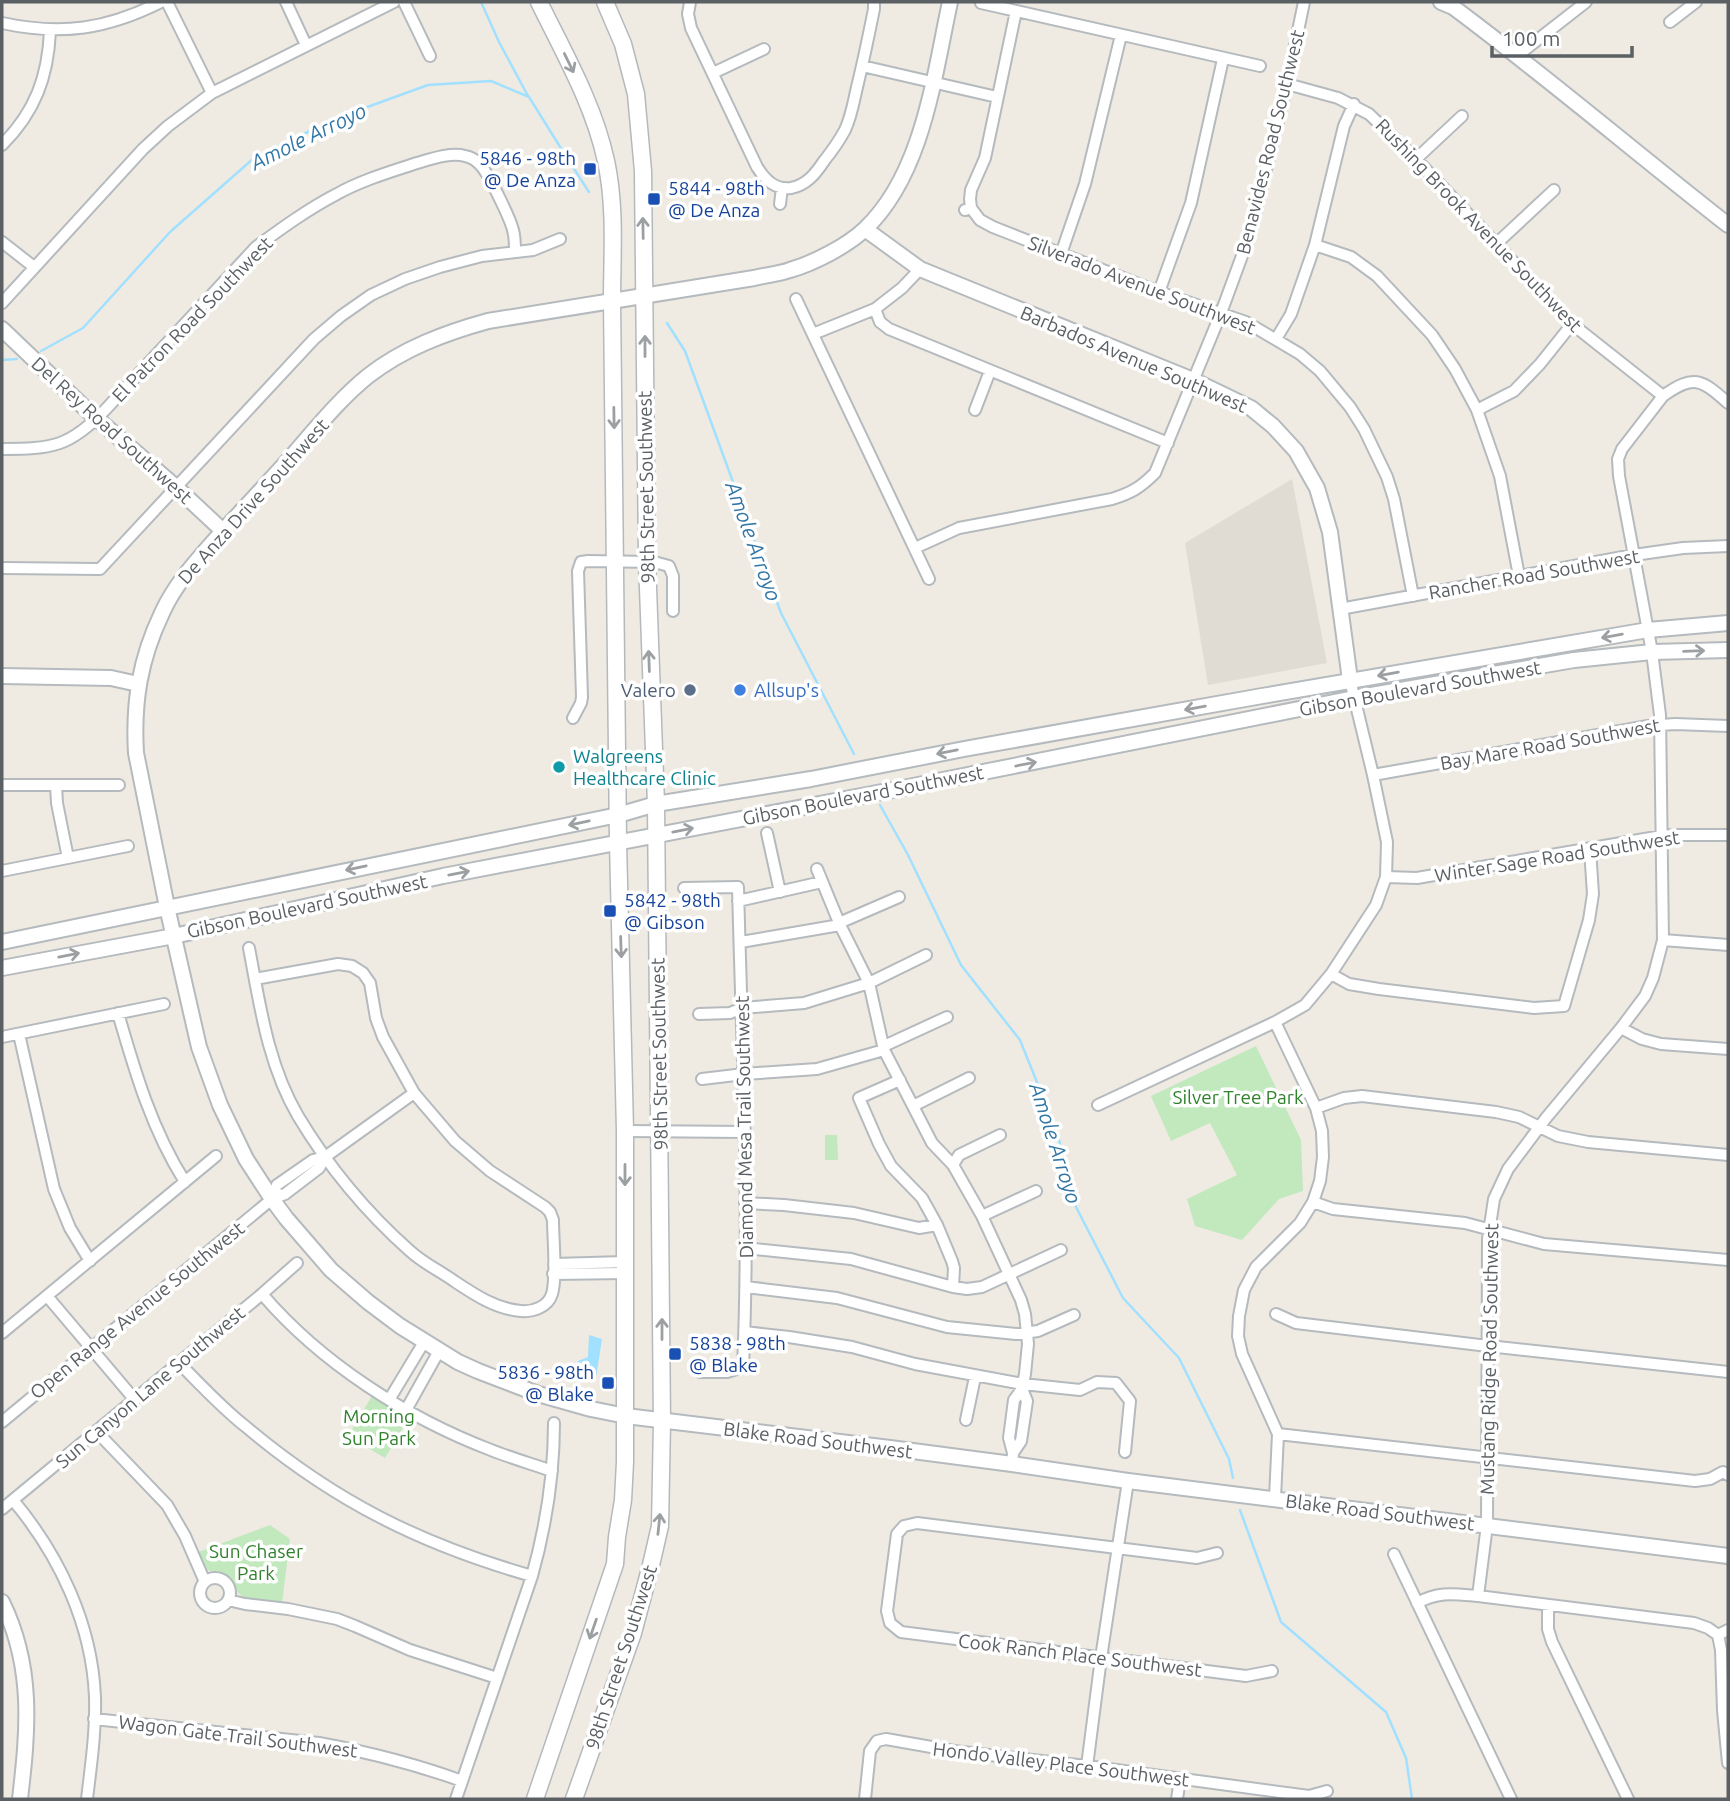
<svg xmlns="http://www.w3.org/2000/svg" width="1730" height="1801" font-family="Ubuntu,sans-serif">
<style>
.education{fill:#e1dcd3}
.green{fill:#c1e9bd}
.water{fill:#a2e0ff}
.lines{fill:none;stroke-linecap:round;stroke-linejoin:round}
.stream{stroke:#a2e0ff;stroke-width:2.5}
.minor-casing{stroke:#b5babe;stroke-width:14}
.tertiary-casing{stroke:#b5babe;stroke-width:18}
.secondary-casing{stroke:#b4b9be;stroke-width:19}
.minor{stroke:#fff;stroke-width:10}
.tertiary{stroke:#fff;stroke-width:14}
.secondary{stroke:#fff;stroke-width:16}
.oneway{stroke:#9da0a2}
.transit-dot{fill:#1a4fb4;stroke:#fff;stroke-width:2.5}
.service-dot{fill:#5c6f8a;stroke:#fff;stroke-width:2.5}
.shop-dot{fill:#3f7fe0;stroke:#fff;stroke-width:2.5}
.culture-dot{fill:#0f9aa8;stroke:#fff;stroke-width:2.5}
.labels{text-anchor:middle;dominant-baseline:central;stroke-width:7;stroke-linejoin:round;paint-order:stroke}
.street-label{font-size:19px;fill:#5b6064;stroke:#fff}
.transit-label{font-size:19px;fill:#164399;stroke:#fff;text-anchor:start}
.service-label{font-size:19px;fill:#4e5e75;stroke:#fff;text-anchor:end}
.shop-label{font-size:19px;fill:#366cbe;stroke:#fff;text-anchor:start}
.culture-label{font-size:19px;fill:#0d838f;stroke:#fff;text-anchor:start}
.park-label{font-size:19px;fill:#31822d;stroke:#fff}
.water-label{font-size:21px;font-style:italic;fill:#3377a7;stroke:#fff}
</style>
<rect width="100%" height="100%" fill="#efebe2"/>
<!-- education -->
<path class="education" d="M1292,479L1327,663L1208,685L1185,543Z"/>
<!-- green -->
<path class="green" d="M1256,1046L1301,1140L1303,1191L1279,1199L1242,1240L1195,1226L1187,1199L1237,1175L1210,1123L1171,1141L1151,1096Z
M825,1135H837L838,1160H825Z
M372,1396L409,1418L385,1458L348,1436Z
M270,1525L290,1539L282,1603L247,1600L236,1591L233,1582L227,1577L203,1568L196,1553Z"/>
<!-- water -->
<path class="water" d="M589,1335L602,1339L596,1378L575,1376L578,1361L588,1357Z"/>
<g class="lines">
<!-- stream -->
<path class="stream" d="M481,2L499,42L528,96
M667,323L685,351L781,613L854,754
M41,351L83,328L170,232L254,158L337,118L428,85L491,81L529,97L567,158L589,192
M2,360L17,359
M880,805L908,855L961,965L1020,1040L1057,1132L1076,1207L1123,1298L1179,1358L1229,1459L1233,1478
M1240,1510L1281,1622L1386,1712L1406,1758L1412,1799"/>
<!-- minor casing -->
<g class="minor-casing">
<path id="minor" d="M167,2L212,93
M286,2L306,45
M404,2L430,56
M690,2L688,14L691,28L757,167C765,180 775,190 791,188C807,185 816,173 824,161C832,151 839,141 845,130C852,115 854,99 858,83C864,58 869,34 874,9V2
M981,3L1260,66
M1670,22L1696,2
M2,23C62,36 107,29 161,2
M1518,55L1586,2
M862,66L997,97
M713,73L764,49
M1287,84L1338,98L1369,114L1416,159L1572,324L1663,396C1694,374 1701,379 1728,403
M2,145C35,112 48,77 50,31
M1416,159L1462,116
M780,204L782,188
M971,208L970,199L971,190L985,158L1016,11
M965,210L971,208L980,220L993,227L1159,292L1246,322L1300,354L1320,371L1350,407L1364,429L1387,477L1394,499L1413,596
M2,242L34,267
M1496,244L1554,190
M1315,245L1351,257L1377,276L1432,335L1455,369L1477,410L1500,476L1519,576
M1061,254L1085,184L1121,35
M1159,292L1191,203L1223,59
M796,299L929,579
M2,303L143,149L168,126L212,93L394,2
M875,309L880,322L889,329L1168,443
M813,334L875,309L902,288L920,269
M1276,339L1291,314L1315,245L1344,126L1354,104
M975,410L990,371
M1477,410L1514,391L1540,364L1572,324
M2,449C52,449 70,447 106,409L256,247C282,228 308,209 337,194C362,180 390,172 417,163C431,159 451,152 465,156C472,157 478,162 482,167C490,177 510,218 513,230C515,237 515,245 515,252
M915,548L959,528L1112,499C1131,493 1140,488 1155,473L1221,313L1250,234L1287,84L1304,2
M2,568L100,569L314,339L341,316L371,295L405,279L440,267L482,256L533,250L560,239
M1340,609L1634,555L1683,548L1728,546
M573,718L581,703L582,697L578,571L581,562L588,561L654,562L669,566L673,576V611
M1373,775L1648,726L1675,724L1728,726
M2,785H119
M56,785L57,803L68,858
M767,833L780,892
M817,869L840,925L869,983L884,1050L932,1143L953,1165L982,1216L1021,1300L1025,1314L1028,1344L1025,1374L1022,1389L1014,1400L1009,1438L1013,1453L1012,1464
M2,871L128,846
M1386,877L1417,878L1662,836L1674,835H1728
M684,888L738,887C742,1047 750,1207 743,1367L727,1372H700
M738,901L822,882
M839,923L899,897
M1663,940L1728,945
M741,942L840,925
M249,948C260,1006 268,1065 298,1116C328,1166 366,1212 410,1251C423,1263 440,1271 454,1281C475,1295 496,1309 521,1311C533,1312 548,1307 552,1294C557,1277 553,1239 553,1220L550,1212L545,1207L490,1171L455,1141L414,1093L383,1037L376,1018L370,983L363,973L352,966L338,964L255,979
M1331,974L1349,984L1379,989L1534,1008L1564,1006L1589,920L1593,894L1590,849
M118,1013C135,1072 152,1130 185,1182
M699,1014L730,1013L742,1008L804,1003L869,983L926,955
M1621,1028L1642,1039L1661,1044L1728,1049
M19,1034L54,1189L70,1228L90,1261
M2,1037L164,1004
M884,1046L947,1017
M702,1079L744,1074L817,1069L884,1050
M900,1080L859,1098L879,1144L891,1166L922,1198L937,1225L952,1261L954,1268L953,1287
M1098,1105L1275,1022L1305,1005L1331,974L1376,905L1386,877L1387,842L1373,775L1350,680
M913,1106L969,1078
M1316,1108L1344,1098L1362,1096L1496,1112L1519,1117L1558,1136L1588,1142L1728,1155
M625,1131L745,1132
M953,1165L959,1155L1000,1135
M272,1199L277,1185L313,1160L325,1157L414,1093
M1313,1202L1333,1209L1465,1223L1544,1244L1728,1260
M745,1203L784,1205L854,1213L919,1228L937,1225
M982,1216L1036,1191
M745,1248L851,1259L953,1287L967,1289L982,1287L1061,1250
M554,1264L625,1262
M553,1274L625,1273
M746,1287L837,1298L947,1327L1016,1334L1038,1331L1074,1315
M262,1294C321,1363 407,1418 491,1450C511,1458 532,1464 552,1471
M47,1296L135,1400
M1276,1314L1296,1323L1488,1346L1728,1372
M745,1332L789,1337L852,1347L915,1364L1023,1384L1080,1390L1097,1382L1116,1383L1130,1401L1125,1452
M2,1333L216,1156
M179,1363C200,1384 221,1407 245,1426C334,1501 420,1544 532,1576
M389,1400L424,1342
M406,1410L439,1351
M966,1420L975,1377
M2,1422L272,1199L285,1194L319,1168L325,1157
M96,1431L167,1505L185,1536L205,1582
M1278,1434L1695,1481L1710,1479L1723,1472L1728,1475
M1013,1453L1021,1441L1027,1401L1022,1389
M1275,1498L1278,1434L1242,1354L1238,1336L1239,1316L1244,1290L1256,1267L1300,1223L1313,1202L1320,1181L1323,1157L1322,1131L1316,1108L1275,1022
M13,1500C59,1555 92,1624 95,1697C96,1731 91,1765 87,1799
M2,1509L262,1294L297,1263
M1217,1553L1197,1558L917,1523L904,1526L897,1534L887,1611L890,1623L901,1632L1246,1676L1272,1671
M1394,1554L1511,1799
M200 1593a15 15 0 1 1 30 0a15 15 0 1 1-30 0Z
M1478,1596L1487,1525L1488,1239L1494,1199L1508,1169L1546,1118L1621,1028L1645,996L1653,978L1663,940L1660,715L1652,652L1619,476L1618,459L1622,449L1663,396
M228,1600L245,1604L288,1609L337,1619L355,1626L410,1650L497,1678
M1417,1603C1439,1591 1454,1594 1478,1596L1694,1623L1708,1628L1718,1635L1728,1630
M1548,1605V1629L1552,1642L1628,1799
M1718,1635L1721,1650L1723,1710L1728,1763
M94,1719L319,1743C368,1752 415,1764 462,1781
M1087,1766L1101,1658L1128,1481
M456,1799L532,1576C546,1526 554,1475 554,1423
M865,1799L870,1751L877,1741L886,1739L954,1751L1087,1766L1309,1796L1327,1791
M1177,1799L1180,1779"/>
</g>
<!-- tertiary casing -->
<g class="tertiary-casing">
<path id="tertiary" d="M950,2C934,76 923,174 865,229C847,246 814,263 790,270C779,274 766,275 754,278L488,321C445,333 404,348 368,376C337,401 310,436 284,465C263,488 243,510 222,532C200,557 176,582 162,613C140,659 133,702 136,753L167,907L199,1047L220,1105L246,1159L272,1199L286,1218L331,1270L368,1302L400,1326L458,1362L478,1371L538,1394L591,1409L626,1416L890,1448L1012,1464L1128,1481L1728,1556
M1441,2L1453,7C1547,77 1636,153 1728,225
M865,229L920,269L1193,380L1251,408L1273,426L1296,451L1317,488L1330,532L1350,680
M2,329L88,411L177,488L223,531
M2,676L111,678L138,684
M2,942L618,815L656,804L811,779L964,749L1262,696L1648,630L1728,623
M2,968L174,936L443,876L898,789L1354,698L1574,660L1652,652L1728,650
M2,1602C34,1667 28,1730 20,1799"/>
</g>
<!-- secondary casing -->
<g class="secondary-casing">
<path id="secondary" d="M535,1799L615,1564L617,1537L623,1500L625,1462V1131L618,842L612,301C612,255 616,207 606,161C594,105 564,53 539,2
M574,1799L633,1633L651,1565L660,1526L662,1422L656,804L647,561L643,171L636,94L623,44L605,2"/>
</g>
<!-- minor -->
<use href="#minor" class="minor"/>
<!-- tertiary -->
<use href="#tertiary" class="tertiary"/>
<!-- secondary -->
<use href="#secondary" class="secondary"/>
</g>
<!-- one-way arrows -->
<defs><path id="oneway-shaft" d="M-6 0H5M1.5-3L5.5 0L1.5 3" fill="none" stroke-width="1.6" stroke-linecap="round" stroke-linejoin="round" transform="scale(1.75)"/></defs>
<g class="oneway">
<use href="#oneway-shaft" transform="translate(569 63) rotate(64)"/>
<use href="#oneway-shaft" transform="translate(643 228) rotate(-91)"/>
<use href="#oneway-shaft" transform="translate(645 346) rotate(-90)"/>
<use href="#oneway-shaft" transform="translate(614 418) rotate(89)"/>
<use href="#oneway-shaft" transform="translate(1612 636) rotate(170)"/>
<use href="#oneway-shaft" transform="translate(1694 651) rotate(-2)"/>
<use href="#oneway-shaft" transform="translate(649 661) rotate(-92)"/>
<use href="#oneway-shaft" transform="translate(1388 674) rotate(170)"/>
<use href="#oneway-shaft" transform="translate(1195 708) rotate(170)"/>
<use href="#oneway-shaft" transform="translate(947 752) rotate(169)"/>
<use href="#oneway-shaft" transform="translate(1026 764) rotate(-11)"/>
<use href="#oneway-shaft" transform="translate(579 823) rotate(168)"/>
<use href="#oneway-shaft" transform="translate(683 830) rotate(-11)"/>
<use href="#oneway-shaft" transform="translate(356 868) rotate(168)"/>
<use href="#oneway-shaft" transform="translate(459 873) rotate(-11)"/>
<use href="#oneway-shaft" transform="translate(621 947) rotate(88)"/>
<use href="#oneway-shaft" transform="translate(69 955) rotate(-11)"/>
<use href="#oneway-shaft" transform="translate(625 1175) rotate(90)"/>
<use href="#oneway-shaft" transform="translate(662 1329) rotate(-90)"/>
<use href="#oneway-shaft" transform="translate(659 1524) rotate(-84)"/>
<use href="#oneway-shaft" transform="translate(593 1629) rotate(109)"/>
</g>
<!-- markers -->
<g class="transit-dot">
<rect x="583" y="162" width="14" height="14" rx="3.5"/>
<rect x="647" y="192" width="14" height="14" rx="3.5"/>
<rect x="603" y="904" width="14" height="14" rx="3.5"/>
<rect x="668" y="1347" width="14" height="14" rx="3.5"/>
<rect x="601" y="1376" width="14" height="14" rx="3.5"/>
</g>
<circle class="service-dot" cx="690" cy="690" r="7"/>
<circle class="shop-dot" cx="740" cy="690" r="7"/>
<circle class="culture-dot" cx="559" cy="767" r="7"/>
<g class="labels">
<!-- street labels -->
<g class="street-label">
<text transform="translate(1270 142) rotate(-76)">Benavides Road Southwest</text>
<text transform="translate(1479 225) rotate(46)">Rushing Brook Avenue Southwest</text>
<text transform="translate(1142 285) rotate(21)">Silverado Avenue Southwest</text>
<text transform="translate(192 319) rotate(-46)">El Patron Road Southwest</text>
<text transform="translate(1134 359) rotate(23)">Barbados Avenue Southwest</text>
<text transform="translate(112 430) rotate(42)">Del Rey Road Southwest</text>
<text transform="translate(646 487) rotate(-91)">98th Street Southwest</text>
<text transform="translate(253 501) rotate(-48)">De Anza Drive Southwest</text>
<text transform="translate(1534 574) rotate(-10)">Rancher Road Southwest</text>
<text transform="translate(1420 688) rotate(-10)">Gibson Boulevard Southwest</text>
<text transform="translate(1550 744) rotate(-10)">Bay Mare Road Southwest</text>
<text transform="translate(863 795) rotate(-11)">Gibson Boulevard Southwest</text>
<text transform="translate(1557 856) rotate(-9)">Winter Sage Road Southwest</text>
<text transform="translate(307 906) rotate(-12)">Gibson Boulevard Southwest</text>
<text transform="translate(659 1054) rotate(-91)">98th Street Southwest</text>
<text transform="translate(744 1127) rotate(-91)">Diamond Mesa Trail Southwest</text>
<text transform="translate(137 1310) rotate(-39)">Open Range Avenue Southwest</text>
<text transform="translate(1489 1359) rotate(-89)">Mustang Ridge Road Southwest</text>
<text transform="translate(150 1387) rotate(-40)">Sun Canyon Lane Southwest</text>
<text transform="translate(818 1440) rotate(7)">Blake Road Southwest</text>
<text transform="translate(1380 1512) rotate(7)">Blake Road Southwest</text>
<text transform="translate(1080 1655) rotate(7)">Cook Ranch Place Southwest</text>
<text transform="translate(621 1657) rotate(-72)">98th Street Southwest</text>
<text transform="translate(238 1736) rotate(7)">Wagon Gate Trail Southwest</text>
<text transform="translate(1061 1764) rotate(7)">Hondo Valley Place Southwest</text>
</g>
<!-- transit labels -->
<g class="transit-label">
<text x="576" y="158" text-anchor="end">5846 - 98th<tspan x="576" dy="22">@ De Anza</tspan></text>
<text x="668" y="188">5844 - 98th<tspan x="668" dy="22">@ De Anza</tspan></text>
<text x="624" y="900">5842 - 98th<tspan x="624" dy="22">@ Gibson</tspan></text>
<text x="689" y="1343">5838 - 98th<tspan x="689" dy="22">@ Blake</tspan></text>
<text x="594" y="1372" text-anchor="end">5836 - 98th<tspan x="594" dy="22">@ Blake</tspan></text>
</g>
<!-- service labels -->
<g class="service-label">
<text x="676" y="690">Valero</text>
</g>
<!-- shop labels -->
<g class="shop-label">
<text x="754" y="690">Allsup's</text>
</g>
<!-- culture labels -->
<g class="culture-label">
<text x="573" y="756">Walgreens<tspan x="573" dy="22">Healthcare Clinic</tspan></text>
</g>
<!-- park labels -->
<g class="park-label">
<text x="1238" y="1097">Silver Tree Park</text>
<text x="379" y="1416">Morning<tspan x="379" dy="22">Sun Park</tspan></text>
<text x="256" y="1551">Sun Chaser<tspan x="256" dy="22">Park</tspan></text>
</g>
<!-- water labels -->
<g class="water-label">
<text transform="translate(308 136) rotate(-26)">Amole Arroyo</text>
<text transform="translate(754 541) rotate(70)">Amole Arroyo</text>
<text transform="translate(1056 1143) rotate(72)">Amole Arroyo</text>
</g>
</g>
<!-- border -->
<rect width="1730" height="1801" fill="none" stroke="#5b6064" stroke-width="7"/>
<!-- scale -->
<path d="M1492 46v10h140v-10" fill="none" stroke="#5b6064" stroke-width="3.5"/>
<text x="1502" y="46" font-size="21" fill="#5b6064" stroke="#ffffff" stroke-width="5" paint-order="stroke">100 m</text>
</svg>
